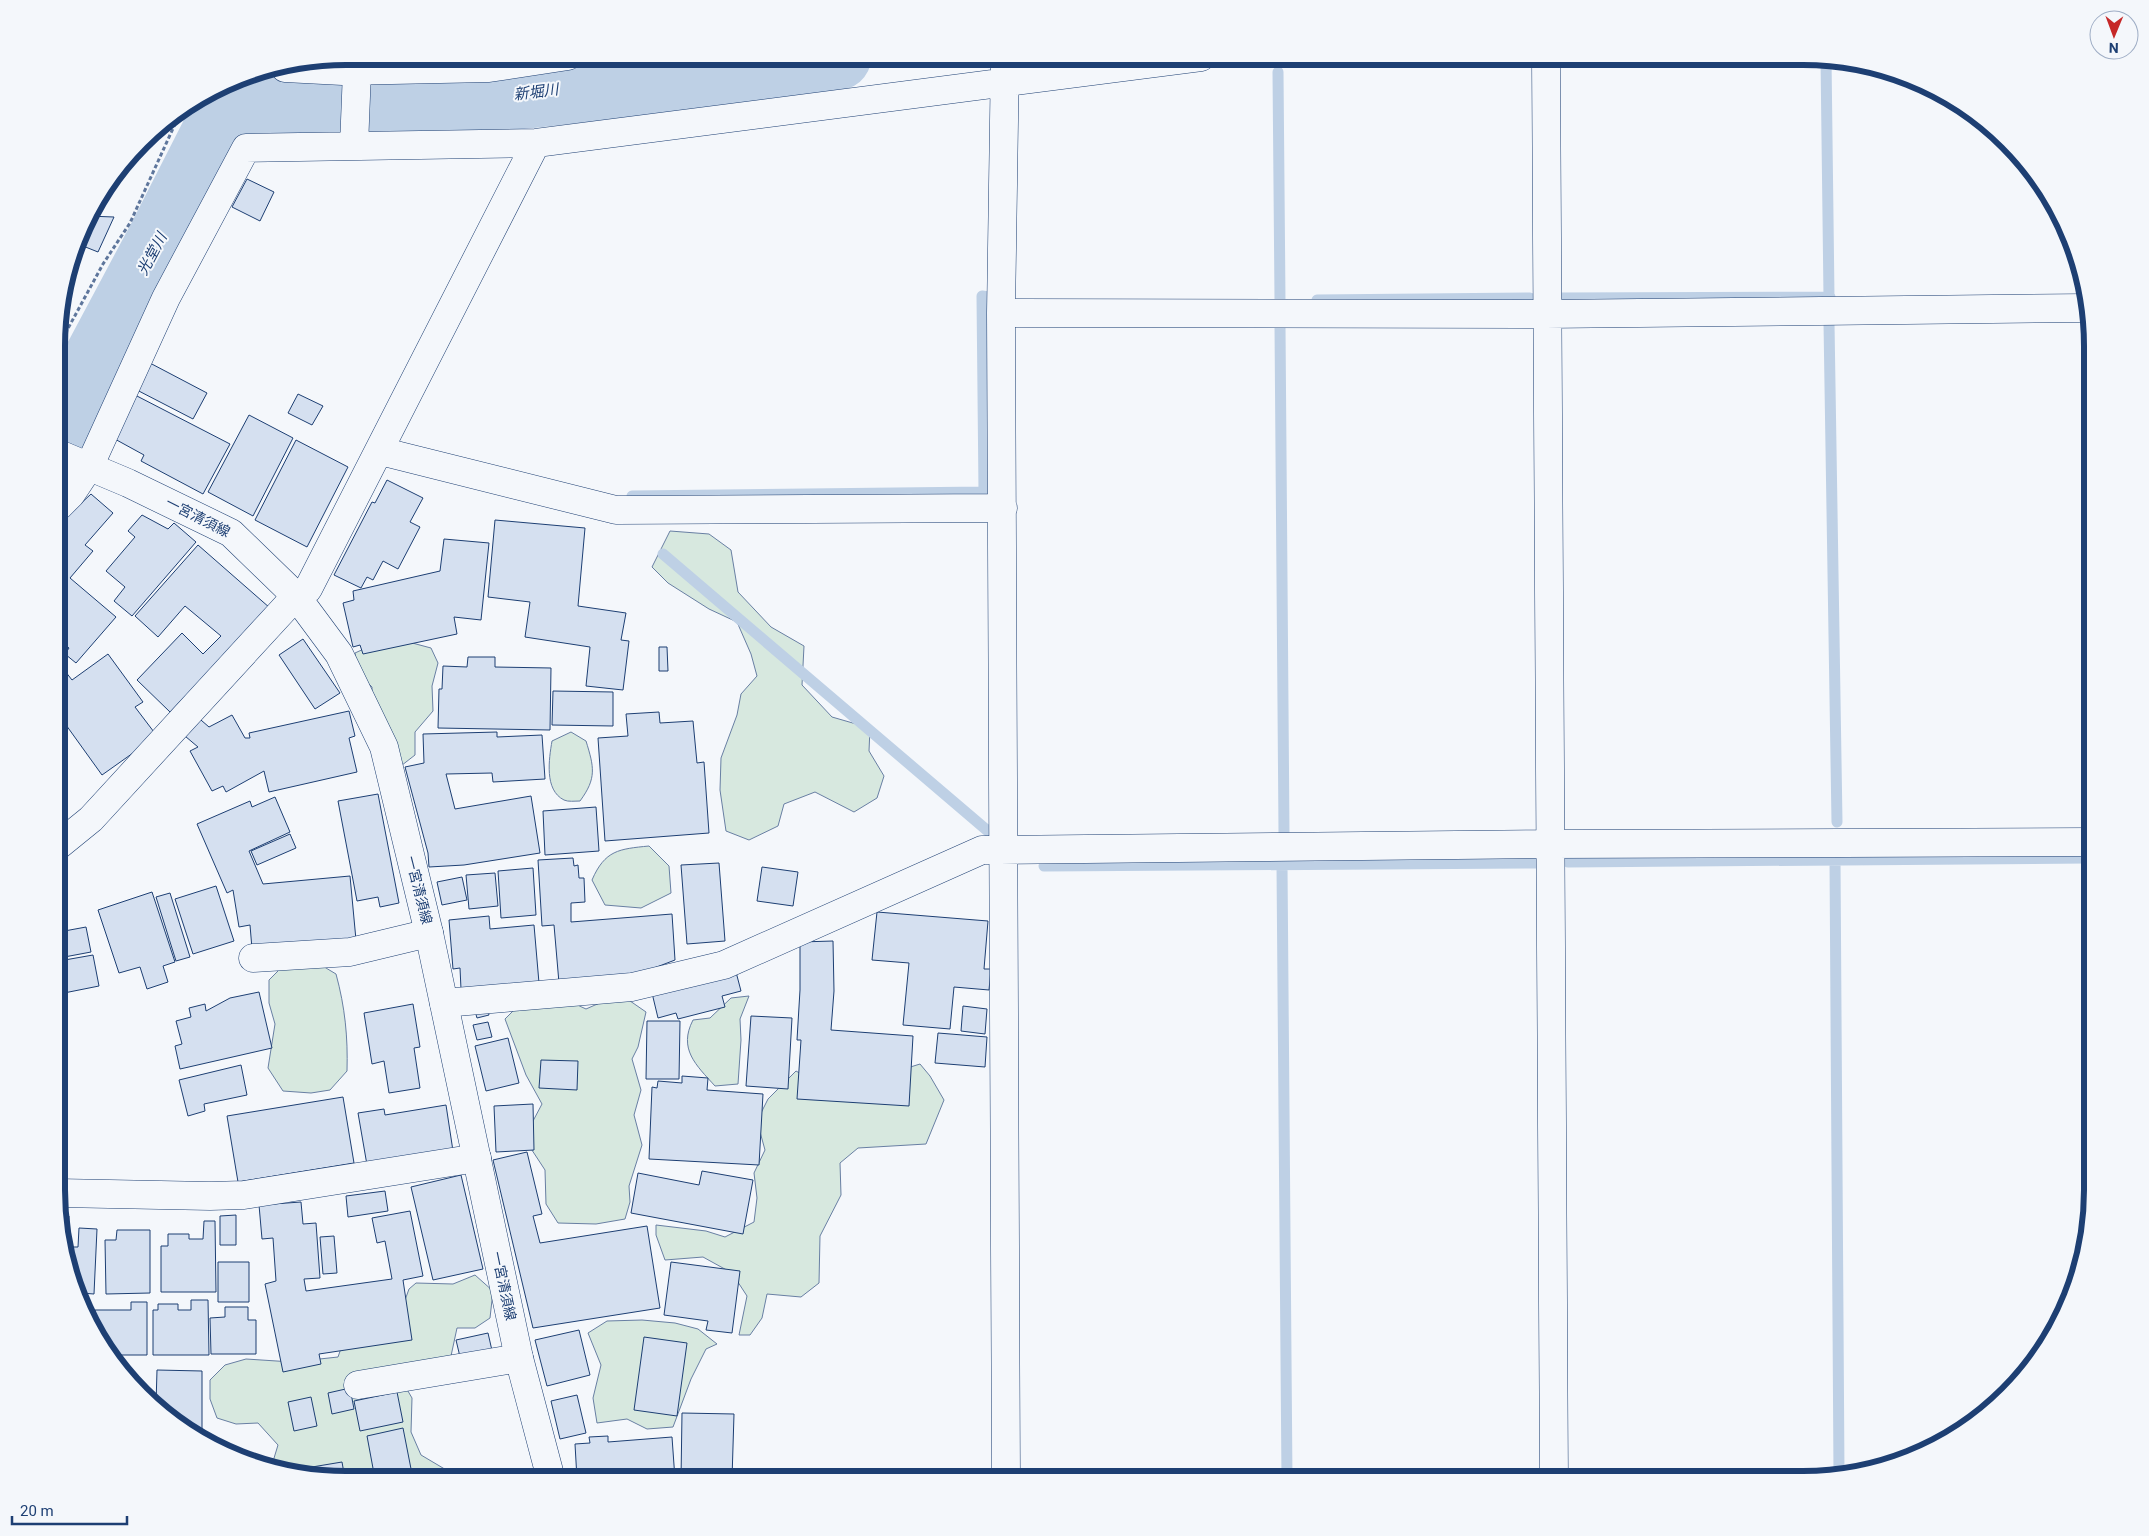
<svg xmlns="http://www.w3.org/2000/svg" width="2149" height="1536" font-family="Roboto,'Noto Sans JP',sans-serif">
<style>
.green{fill:#d7e8df;stroke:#687fa3}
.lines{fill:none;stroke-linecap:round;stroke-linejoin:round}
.stream{stroke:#bed0e5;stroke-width:11}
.river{stroke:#bed0e5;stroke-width:69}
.building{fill:#d5e0f0;stroke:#1d3f73}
.minor-casing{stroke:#1d3f73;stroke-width:29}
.major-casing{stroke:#1d3f73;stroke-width:29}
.path{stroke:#5e769c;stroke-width:3;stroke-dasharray:4 2.5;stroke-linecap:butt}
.minor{stroke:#f4f7fb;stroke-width:28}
.major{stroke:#f4f7fb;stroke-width:28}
.labels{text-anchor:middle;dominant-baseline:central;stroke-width:4;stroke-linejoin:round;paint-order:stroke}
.street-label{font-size:14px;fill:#1d3f73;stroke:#f4f7fb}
.water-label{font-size:15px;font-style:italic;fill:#1d3f73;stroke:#f4f7fb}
.rim{fill:none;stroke:#1d3f73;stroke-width:6}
</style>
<rect width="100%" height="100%" fill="#f4f7fb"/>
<!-- green -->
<path class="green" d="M670,531L709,534L731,550L738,592L771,627L804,646L802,685L832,717L870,728L869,751L884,776L877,798L854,812L815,792L784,804L778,826L749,840L726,831L720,790L721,758L737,715L741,694L757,676L751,654L737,622L709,609L668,583L652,567Z
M401,640L431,648L438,663L432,686L433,711L415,732V755L397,769L372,706V687L358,673L355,653L379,642Z
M571,732L586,741C594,767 597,778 580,801C575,801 568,802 564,800C544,790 549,759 552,741Z
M649,846L669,866L671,893L641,908L605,905L592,880C605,850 619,849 649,846Z
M288,961L316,962L336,974C345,1007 348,1037 347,1071L330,1090L311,1093L283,1091L268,1068L275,1024L269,1003V980Z
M620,994L646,1012L638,1047L632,1059L641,1090L634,1115L642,1145L629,1186L630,1202L625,1219L596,1224L558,1223L546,1204L545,1170L524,1138L542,1104L526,1075L505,1019L519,1005L558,996L586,1009Z
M749,996L740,1019L741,1040L738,1084L715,1086C696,1065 678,1049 693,1020L710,1018L731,998Z
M920,1064L930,1076L944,1100L926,1144L858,1148L840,1163L841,1195L820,1236L819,1283L801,1297L767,1294L762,1318L750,1335H739L747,1296L732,1273L703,1257L665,1260L656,1235V1225L706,1231L725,1237L754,1222L757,1198L754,1173L765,1150L757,1121L768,1099L796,1071L803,1075L904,1069Z
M475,1275L493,1291L490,1318L475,1328H457L451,1356L405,1386L412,1398L411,1432L421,1455L448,1471L447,1479H328L271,1468L278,1445L258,1423L236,1424L217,1418L210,1399V1380L225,1365L246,1359L292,1362L338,1357L345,1337L400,1314L409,1289L416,1283L453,1284Z
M642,1320L675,1323L698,1329L717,1344L706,1349L691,1379L673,1427L647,1429L627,1419L597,1423L593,1398L601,1365L588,1333L607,1321Z"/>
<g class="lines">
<!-- stream -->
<path class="stream" d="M1826,58L1829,297
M1278,72L1280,300
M1559,298L1830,297
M1317,300L1530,298
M1829,323L1837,822
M1280,326L1284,833
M632,496L984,492L982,296L989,297
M663,554L989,832
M1835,859L1839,1475
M1568,862L2088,858
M1282,865L1287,1480
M1044,866L1540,863
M1574,1479L1817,1478
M1390,1480L1538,1479"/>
<!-- river -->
<path class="river" d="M234,97L323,106L444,103L648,81L837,56
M59,432L162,239L245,76"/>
</g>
<!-- building -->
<path class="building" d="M247,179L274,192L260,221L232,207Z
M87,216L114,217L98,252L78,244Z
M148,362L207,393L193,419L133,388Z
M298,394L323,406L312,425L288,413Z
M135,395L230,444L203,494L141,461L144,455L113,438Z
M249,415L293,438L253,516L208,492Z
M296,440L348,467L307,547L255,520Z
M387,480L423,498L410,522L420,527L398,569L383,561L373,580L367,577L361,588L334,575L372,502L375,503Z
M91,494L113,513L85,545L93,551L70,578L116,617L76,663L65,654L69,648L59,640V524Z
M142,515L168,529L174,523L196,542L132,616L114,601L125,587L106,571L135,537L128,531Z
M495,520L585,528L578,606L626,613L621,640L629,641L623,690L586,686L590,647L525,637L530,602L488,597Z
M444,539L489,543L481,620L454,617L457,634L363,654L360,645L353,647L343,603L354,600L353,591L440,571Z
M198,545L270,608L170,712L137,680L182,633L203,654L221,636L185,606L158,637L135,616Z
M303,639L340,693L315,709L279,655Z
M659,647H667L668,671H659Z
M108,654L143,702L135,707L157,736L102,775L61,718L59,720V675L65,671L72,680Z
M468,657H495V667L551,668L550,730L438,728L439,689H442L443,666L467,667Z
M553,691L613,692V726L552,725Z
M349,711L355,736L349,738L357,772L269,792L264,771L226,792L223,786L212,791L190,751L198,747L179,731L194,714L209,727L232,715L245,738H250L249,733Z
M659,712L660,723L693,721L697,763L704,762L709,833L605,841L598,738L628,736L626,714Z
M497,732V737L542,735L545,779L493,782L492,773L446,774L455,809L531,796L540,853L464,865L429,867L428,853L405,767L424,763L423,734Z
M378,794L399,903L380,907L378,897L357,901L338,801Z
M275,797L290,832L249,851L263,884L350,876L356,940L252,949L250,925L239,927L233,890L227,893L197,824L250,801L252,807Z
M596,807L599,851L545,855L543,811Z
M290,834L296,848L257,865L251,851Z
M573,858L574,866L578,865L579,878H584L585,902L571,903V922L672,914L675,960L628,978L559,983L554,925L542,926L538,860Z
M719,863L725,941L687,944L681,865Z
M762,867L798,872L793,906L757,901Z
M533,868L536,915L501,918L498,871Z
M495,873L498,906L469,909L466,875Z
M462,877L467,900L442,905L437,882Z
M216,886L234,941L193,954L175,899Z
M152,892L175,962L163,966L168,982L147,989L140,967L119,973L98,910Z
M170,893L190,957L176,961L156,897Z
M877,912L988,921L984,969H991L989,990L954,987L950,1029L903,1025L909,963L872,960Z
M489,916L490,929L534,925L539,983L461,989L460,968L453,969L449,920Z
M86,927L91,952L59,958V932Z
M833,941L834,991L831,1030L913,1036L909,1106L797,1099L801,1040H797L800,990V942Z
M93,955L99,986L59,994V961Z
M736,972L741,991L722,996L725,1007L678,1019L676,1013L658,1018L652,993Z
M259,992L272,1048L180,1069L175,1046L182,1044L176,1021L191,1017L189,1008L205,1004L206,1011L230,998Z
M413,1004L420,1047L414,1048L420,1088L389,1093L384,1061L372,1064L364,1013Z
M963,1006L987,1009L985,1034L961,1031Z
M487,1007L489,1015L477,1018L475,1011Z
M751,1016L792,1018L788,1089L746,1086Z
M647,1021H680L679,1079H646Z
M488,1022L492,1037L477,1040L473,1025Z
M938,1033L987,1037L985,1067L935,1063Z
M508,1038L519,1083L486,1091L475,1046Z
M541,1060L578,1061L577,1090L539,1088Z
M241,1065L247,1095L204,1104L205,1111L188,1116L179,1080Z
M682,1076L708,1078L707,1090L763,1094L759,1165L649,1159L652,1087L657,1088L658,1081L682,1083Z
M343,1097L354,1163L238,1182L227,1116Z
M533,1104L534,1150L496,1152L494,1106Z
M446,1105L453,1151L367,1165L358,1113L384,1109L385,1115Z
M527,1152L542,1214L533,1216L540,1243L647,1226L660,1308L533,1328L493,1160Z
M702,1171L753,1180L743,1234L631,1213L638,1173L699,1185Z
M461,1175L483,1269L433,1280L411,1187Z
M385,1191L388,1211L348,1217L346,1196Z
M301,1202L303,1224L316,1223L320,1278L304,1279L306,1291L392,1279L385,1241L377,1243L372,1218L410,1211L423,1276L403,1280L412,1340L319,1354L321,1364L283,1372L265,1284L276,1281L273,1238L262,1239L259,1205Z
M236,1215V1245H220V1216Z
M59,1216H69L68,1245H65L59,1227Z
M204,1221H215L216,1292H161V1246H168V1234H189V1239H203Z
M79,1228L97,1229L94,1294L81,1293L65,1247H78Z
M117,1230H150V1293L106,1294L105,1240H116Z
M334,1236L337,1273L323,1274L320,1237Z
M218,1262H249V1302H218Z
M671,1262L740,1271L732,1333L706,1330L708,1321L664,1315Z
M191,1300H208L209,1355H153V1310H158V1304H178V1310H191Z
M131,1302H147V1355H113L95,1335V1310H131Z
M225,1307H248V1320H256V1354H211L210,1318L225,1317Z
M579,1330L590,1375L547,1386L535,1340Z
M488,1333L493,1355L461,1361L456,1340Z
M644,1337L687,1343L677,1416L634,1410Z
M157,1370L202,1371V1437L169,1420L156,1405Z
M350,1388L354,1409L332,1414L328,1393Z
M397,1392L403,1422L360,1431L354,1401Z
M577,1395L586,1433L560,1439L551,1401Z
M311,1397L317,1426L294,1431L288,1402Z
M682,1413L734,1414L732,1479H681Z
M403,1428L413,1479H375L367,1436Z
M608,1436V1442L672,1437L675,1479H577L575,1444L590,1443L589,1437Z
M342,1462L345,1479H328L308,1475L306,1468Z"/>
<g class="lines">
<!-- minor casing -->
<g class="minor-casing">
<path id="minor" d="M1005,57L1001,313L1006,1479
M1546,57L1554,1480
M285,68L343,71L489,68L568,56
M354,146L357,71
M1001,313L1546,314L2087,308
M380,451L616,510L1003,508
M59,506L71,494L89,467L166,298L246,148L536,143L1201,57
M59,845L91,819L296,596L308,589L536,143
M253,958L350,952L429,933
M444,1003L632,987L724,965L982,850L1551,844L2092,842
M59,1193L210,1196L244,1195L477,1158
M358,1385L519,1358"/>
</g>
<!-- major casing -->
<g class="major-casing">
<path id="major" d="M59,454L128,483L231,533L296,596L339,654L384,747L429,933L519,1358L551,1479"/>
</g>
<!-- path -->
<path class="path" d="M59,345L103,264L130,223L180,113"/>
<!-- minor -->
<use href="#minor" class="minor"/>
<!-- major -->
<use href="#major" class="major"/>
</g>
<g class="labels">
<!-- street labels -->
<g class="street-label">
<text transform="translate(198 517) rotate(27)">一宮清須線</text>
<text transform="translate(419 890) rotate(76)">一宮清須線</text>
<text transform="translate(504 1286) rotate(78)">一宮清須線</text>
</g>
<!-- water labels -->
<g class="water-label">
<text transform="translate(536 92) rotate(-7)">新堀川</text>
<text transform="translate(152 254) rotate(-62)">光堂川</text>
</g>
</g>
<!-- crop -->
<path d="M0 0H2149V1536H0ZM346 65H1803A281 281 0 0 1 2084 346V1190A281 281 0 0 1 1803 1471H346A281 281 0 0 1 65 1190V346A281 281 0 0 1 346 65Z" fill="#f4f7fb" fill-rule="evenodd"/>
<path class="rim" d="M346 65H1803A281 281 0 0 1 2084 346V1190A281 281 0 0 1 1803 1471H346A281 281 0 0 1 65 1190V346A281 281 0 0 1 346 65Z"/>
<!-- north arrow -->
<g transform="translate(2114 35) rotate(181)"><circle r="24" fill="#f4f7fb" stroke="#9eadc5"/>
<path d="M0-4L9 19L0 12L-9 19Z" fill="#c62828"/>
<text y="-8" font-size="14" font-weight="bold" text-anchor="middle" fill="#1d3f73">N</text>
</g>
<!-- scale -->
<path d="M12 1516v8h115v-8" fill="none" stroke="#1d3f73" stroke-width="2.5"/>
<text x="20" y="1516" font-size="15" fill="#1d3f73" stroke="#f4f7fb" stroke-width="4" paint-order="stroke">20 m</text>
</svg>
